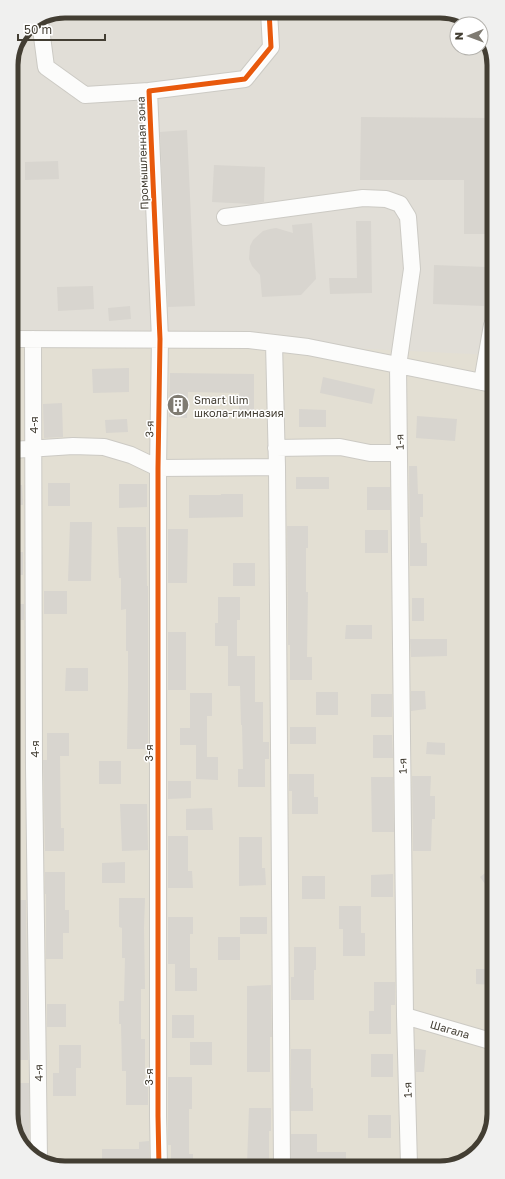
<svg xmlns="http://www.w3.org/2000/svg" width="505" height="1179" font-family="'Golos Text',sans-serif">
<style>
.residential{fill:#e3dfd3}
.industrial{fill:#e1ded7}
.building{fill:#d8d5cf}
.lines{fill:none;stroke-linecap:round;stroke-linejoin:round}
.minor-casing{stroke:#cccac4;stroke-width:18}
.minor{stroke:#fcfcfb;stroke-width:16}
.cycleway-casing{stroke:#fff;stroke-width:8}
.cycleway{stroke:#e8590c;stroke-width:5}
.labels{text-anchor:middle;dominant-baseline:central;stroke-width:3;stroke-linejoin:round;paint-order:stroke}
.street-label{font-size:11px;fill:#433e33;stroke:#fff}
.poi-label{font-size:11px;fill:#433e33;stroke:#fff;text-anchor:start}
.rim{fill:none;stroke:#433e33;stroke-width:5}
</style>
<rect width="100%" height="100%" fill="#eeede6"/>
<!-- residential -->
<path class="residential" d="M65,11H444L473,22L474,24H457V48H481V33L491,47L494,1114L485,1144L458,1165L61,1168L32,1157L14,1132L11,62L27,27Z"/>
<!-- industrial -->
<path class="industrial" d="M65,11H444L473,22L474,24H457V48H481V33L491,47L492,355L12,332L11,62L27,27Z"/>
<!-- building -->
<path class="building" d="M361,117L491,118V180H488V234H464V180H360Z
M187,130L195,306L168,307L160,132Z
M58,161L59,179L25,180V162Z
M214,165L265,167L264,202L252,204L212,202Z
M356,221H371L372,293L330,294L329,278H357Z
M312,223L316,279L301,295L262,297L260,275L252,266L249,259L250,246L253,240L263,231L270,229L276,228L293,233L292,225Z
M434,265L486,267L484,306L433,304Z
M93,286L94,309L58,311L57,287Z
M130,306L131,319L109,321L108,308Z
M129,368V392L93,393L92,369Z
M170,373L254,374V419L239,418V393L188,392L187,418L169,417Z
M323,377L375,389L372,404L320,393Z
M62,403L63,437L44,438L43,404Z
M299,409L326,410V427H299Z
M417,416L457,419L455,441L416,438Z
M127,419L128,432L106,433L105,420Z
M409,466H417L418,494H423V517H420L421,543H427V566H410Z
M296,477H329V489H296Z
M48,483H70V506H48Z
M119,484H147V507L119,508Z
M12,485H22L23,505H12Z
M367,487H390V510H367Z
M221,494H243V517L189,518V495H221Z
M70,522H92L91,581H68Z
M287,526H308V548H306V592H308L307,657H312V680H290V645H288Z
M117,527H146L147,586H148V749H127L128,687V651H126V609L121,610V578H119Z
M168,529H188L187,583H168Z
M365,530H388V553H365Z
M12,552H23V575H12Z
M233,563H255V586H233Z
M44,591H67V614H44Z
M218,597H240V620H237V656H255V702H263V742H269V759H265V787H238V769H243L242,725H241L240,686H228V646H215V623H218Z
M412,598H424V621H412Z
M13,604H24V620H13Z
M346,625H372V639H345Z
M168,632H186V690H168Z
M410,639H447V656L411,657Z
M66,668H88V691H65Z
M411,691H425L426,709L411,711Z
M316,692H338V715H316Z
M190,693H212V716H207V757H218V780L196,779V745H180V728H190Z
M371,694H392V717H371Z
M290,727H316V744H290Z
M47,733H69V756H60L61,828H64V851H45L43,760H47Z
M373,735H392L393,758H373Z
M427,742L445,743V755L426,754Z
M99,761H121V784H99Z
M289,774H314V797H318V814H292V791H289Z
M412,776H431L430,796H435V819H432L431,851H413Z
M371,777H393L394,832H372Z
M168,781H191V798L168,799Z
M120,804H147L148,850L122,851Z
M212,808L213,830H186V809Z
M168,836H188V871H192L193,888H168Z
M239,837H262V868H265L266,885L239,886Z
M125,862V883H102V863Z
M493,867V895L480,877Z
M45,872H65V910H69V933H63V959H46V894H45Z
M393,874V897H371V875Z
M302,876H325V899H302Z
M119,898H145L144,928L145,989H141V1039H145V1082H148V1105H126V1071H122L121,1024H119V1001H124L125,958H122V928L119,927Z
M13,900H26L28,1060H14Z
M339,906H361V933H365V956H343V929H339Z
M168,917H193V934H190V968H197V991H175V964H168Z
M240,917H267V934H240Z
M218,937H240V960H218Z
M294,947H316V970H314V1000H291V977H294Z
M476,969H494V985L476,984Z
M374,982H395V1005H391V1034H369V1011H374Z
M271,985L272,1037H270V1072H247V986Z
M47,1004H66V1027H47Z
M172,1015H194V1038H172Z
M190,1042H212V1065H190Z
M59,1045H81V1068H76V1096H53V1073H59Z
M291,1049H311V1088H313V1111H291Z
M415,1049L426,1050L424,1072H416Z
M371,1054H393V1077H371Z
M168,1077H192V1109H189V1154H193V1167H171V1145H168Z
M14,1083H29V1153L14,1132Z
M249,1108H271V1131H269V1164H247Z
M368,1115H391V1138H368Z
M291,1134H317V1152H346V1166L291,1165Z
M149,1141L150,1167L102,1168V1149H139V1142Z"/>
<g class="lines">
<!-- minor casing -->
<g class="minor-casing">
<path id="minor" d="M40,21L46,67L85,95L149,91
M225,217L363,198L386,199L400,204L408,217L412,269L398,366L405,1016L409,1165
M12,339L249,340L308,347L492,384
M33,339L34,768L39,1159
M274,343L277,467L282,1166
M482,382L492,325
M276,448L340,447L370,453H399
M12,450L73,446L104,447L131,455L158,468L277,467
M405,1016L494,1042
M159,1167L158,1116V468L160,339L149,91L245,79L271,47L269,11"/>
</g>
<!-- minor -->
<use href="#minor" class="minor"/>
<!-- cycleway casing -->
<g class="cycleway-casing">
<path id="cycleway" d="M159,1167L158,1116V468L160,339L149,91L245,79L271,47L269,11"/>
</g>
<!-- cycleway -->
<use href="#cycleway" class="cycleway"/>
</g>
<!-- icons -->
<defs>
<g id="building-disc" transform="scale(1.15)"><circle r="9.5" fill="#7f7b72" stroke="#fff"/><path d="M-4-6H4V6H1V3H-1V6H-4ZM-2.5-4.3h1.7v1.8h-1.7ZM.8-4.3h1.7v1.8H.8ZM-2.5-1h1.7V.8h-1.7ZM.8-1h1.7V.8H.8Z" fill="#fff"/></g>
</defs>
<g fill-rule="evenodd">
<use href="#building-disc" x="178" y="405"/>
</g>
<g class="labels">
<!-- street labels -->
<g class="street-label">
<text transform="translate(142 153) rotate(-92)">Промышленная зона</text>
<text transform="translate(33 425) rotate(-90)">4-я</text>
<text transform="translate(149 429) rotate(-89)">3-я</text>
<text transform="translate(399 442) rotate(-91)">1-я</text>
<text transform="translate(34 749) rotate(-90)">4-я</text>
<text transform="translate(148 753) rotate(-90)">3-я</text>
<text transform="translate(402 766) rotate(-91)">1-я</text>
<text transform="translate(450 1029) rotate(16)">Шагала</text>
<text transform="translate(38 1073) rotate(-91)">4-я</text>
<text transform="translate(148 1077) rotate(-90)">3-я</text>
<text transform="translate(407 1090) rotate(-91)">1-я</text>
</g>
<!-- poi labels -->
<g class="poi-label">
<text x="194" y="399">Smart llim<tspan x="194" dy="13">школа-гимназия</tspan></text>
</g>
</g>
<!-- crop -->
<path d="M0 0H505V1179H0ZM65 18H440A47 47 0 0 1 487 65V1114A47 47 0 0 1 440 1161H65A47 47 0 0 1 18 1114V65A47 47 0 0 1 65 18Z" fill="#f0f0ef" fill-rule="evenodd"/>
<path class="rim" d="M65 18H440A47 47 0 0 1 487 65V1114A47 47 0 0 1 440 1161H65A47 47 0 0 1 18 1114V65A47 47 0 0 1 65 18Z"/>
<!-- north arrow -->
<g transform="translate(469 36) rotate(269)"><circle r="19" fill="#ffffff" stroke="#b4b2ad"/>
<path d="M0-3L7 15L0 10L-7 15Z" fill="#7f7b72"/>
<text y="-6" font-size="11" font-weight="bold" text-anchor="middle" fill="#433e33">N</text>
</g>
<!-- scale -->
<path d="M18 34v6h87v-6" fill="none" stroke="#433e33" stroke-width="2"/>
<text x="24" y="34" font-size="12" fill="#433e33" stroke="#ffffff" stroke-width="3" paint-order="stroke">50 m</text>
</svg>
